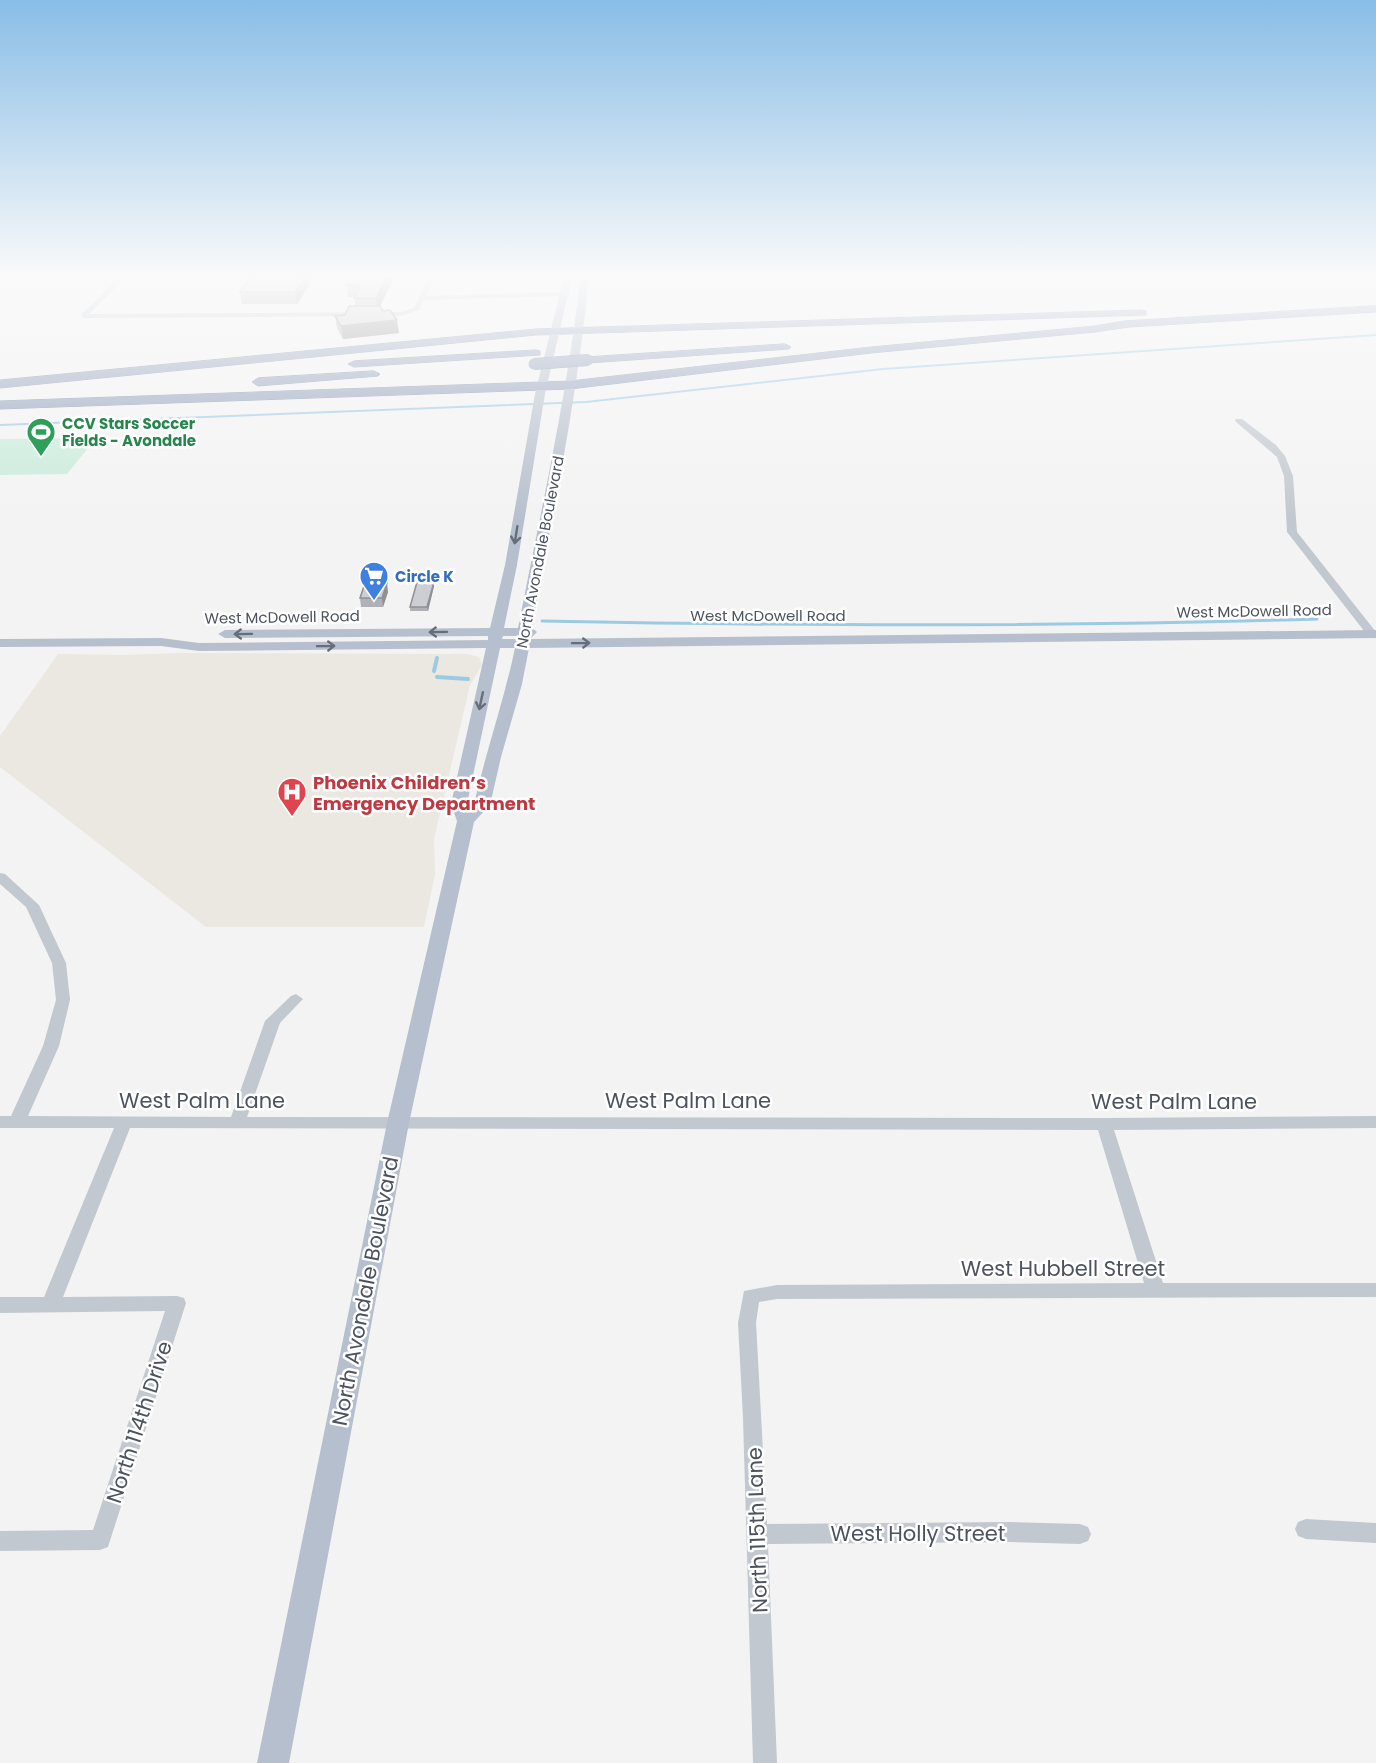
<svg xmlns="http://www.w3.org/2000/svg" width="1376" height="1763" font-family="Poppins,sans-serif">
<style>
.commercial{fill:#eae8e1}
.green{fill:#c8ebda}
.lines{fill:none;stroke-linecap:round;stroke-linejoin:round}
.stream-far2{stroke:#9bcae3;stroke-width:2}
.stream-far1{stroke:#9bcae3;stroke-width:3}
.stream{stroke:#9bcae3;stroke-width:4}
.highway-casing{stroke:#7c8aa6;stroke-width:1}
.minor{fill:#c2c8cf;fill-rule:evenodd}
.major{fill:#b6bfcd;fill-rule:evenodd}
.highway{fill:#919fba;fill-rule:evenodd}
.highway-bridge-casing{stroke:#7c8aa6;stroke-width:12;stroke-linecap:butt}
.highway-bridge{stroke:#919fba;stroke-width:11}
.wall{fill:#b0b1b6}
.shaded-wall{fill:#909094}
.building{fill:#cdced4;stroke:#909094;stroke-width:1.5}
.oneway{stroke:#666e7a}
.labels{text-anchor:middle;dominant-baseline:central;stroke-width:5;stroke-linejoin:round;paint-order:stroke}
.far-leisure-label{font-size:15px;font-weight:bold;fill:#27864d;stroke:#fff;text-anchor:start}
.far-street-label{font-size:15px;fill:#4c535e;stroke:#fff}
.far-shop-label{font-size:15px;font-weight:bold;fill:#366cbe;stroke:#fff;text-anchor:start}
.health-label{font-size:18px;font-weight:bold;fill:#be3a42;stroke:#fff;text-anchor:start}
.near-street-label{font-size:21px;fill:#4c535e;stroke:#fff}
</style>
<rect width="100%" height="100%" fill="#f4f3f3"/>
<!-- commercial -->
<path class="commercial" d="M178,653L467,654L479,657L482,665L470,685L434,839L435,874L424,927H206L0,767V736L58,654L124,655Z"/>
<!-- green -->
<path class="green" d="M96,438L67,474L0,475V439Z"/>
<g class="lines">
<!-- stream-far2 -->
<path class="stream-far2" d="M546,278H559
M0,425L586,402L883,369L1376,335"/>
<!-- stream-far1 -->
<path class="stream-far1" d="M542,621C800,626 1059,627 1317,619"/>
<!-- stream -->
<path class="stream" d="M434,671L437,658
M437,677L468,679"/>
<!-- highway casing -->
<g class="highway-casing">
<path id="highway" d="M1376,306V312L1129,327L1095,332L871,353L570,389L0,409V401L570,381L871,347L1095,326L1124,321Z
M1142,310L1146,311V315L536,335L0,388V380L536,329Z
M785,344L791,347L789,349L588,363L582,360L588,357Z
M536,350L540,351V355L354,367L348,364L354,361Z
M374,371L380,374L378,376L258,386L252,382L258,378Z"/>
</g>
<!-- minor -->
<path class="minor" d="M0,273L274,274L271,276H127L89,314L401,312L414,308L429,275L290,276L287,273H507L435,275L426,296L564,292L567,294L564,296L424,300L419,310L401,316L83,318L81,315L120,276L0,277Z
M1371,273H1376V277Z
M1236,419H1242L1276,445L1285,456L1293,476L1297,532L1376,632V636H1368L1287,532L1284,476L1277,457L1235,421Z
M0,873L5,874L39,905L66,963L70,1000L59,1046L28,1116L231,1117L265,1021L291,996L296,994L303,999L280,1023L247,1117L1104,1118L1376,1116V1128L1114,1130L1163,1283H1376V1297L777,1299L759,1302L756,1323L767,1524L1011,1522L1080,1524L1088,1527L1091,1534L1088,1541L1080,1544L1011,1542L768,1544L777,1763H753L743,1418L738,1323L744,1291L777,1285L1144,1283L1098,1130L130,1128L63,1297L177,1296L184,1298L186,1303L108,1547L100,1550L0,1551V1531L93,1530L165,1311L0,1313V1297H44L114,1128H0V1116H11L43,1046L56,1000L52,963L26,907L0,884Z
M1306,1519L1376,1523V1543L1306,1539L1298,1536L1295,1529L1298,1522Z"/>
<!-- major -->
<path class="major" d="M565,273H573L545,394L517,565L504,628H518C541,510 568,392 581,273H589C579,392 553,511 532,628L537,632L530,639L1376,630V638L529,648L522,684L501,757L490,805L474,822L409,1123L289,1763H257L387,1123L457,821L451,804L486,648L199,651L161,646L0,647V639L161,638L199,643L488,640V636L225,638L218,634L225,630L490,628L505,565L535,394ZM503,636H517L516,639H502ZM500,648H515C504,701 486,751 474,804L469,808L467,804Z"/>
<!-- highway -->
<use href="#highway" class="highway"/>
<!-- highway-bridge casing -->
<g class="highway-bridge-casing">
<path id="highway-bridge" d="M534,364L588,360"/>
</g>
<!-- highway-bridge -->
<use href="#highway-bridge" class="highway-bridge"/>
</g>
<!-- wall -->
<path class="wall" d="M254,273H308L310,284L297,304H242L240,292Z
M392,282L380,306L399,333L343,339L337,328L335,316L345,315L355,306V297H348L346,285Z
M434,582V586L428,611H410V607Z
M388,592L383,607H361L360,598Z"/>
<!-- shaded-wall -->
<path class="shaded-wall" d="M307,273H308L310,284L297,304L295,292Z
M389,273H391L392,282L378,310L376,298Z
M397,320L399,333L343,339L341,326Z
M434,582V586L428,611L427,607Z
M387,583L388,592L383,607L382,598Z"/>
<!-- building -->
<path class="building" d="M254,273H307L295,292H240Z
M353,273H389L376,298H354L360,287H356L358,285H346Z
M349,306H380L383,311L390,310L397,320L341,326L335,316L345,315Z
M417,582H434L427,607H410Z
M365,583H387L382,598H360Z"/>
<!-- one-way arrows -->
<defs><path id="oneway-shaft" d="M-6 0H5M1.5-3L5.5 0L1.5 3" fill="none" stroke-width="1.6" stroke-linecap="round" stroke-linejoin="round" transform="scale(1.5)"/></defs>
<g class="oneway">
<use href="#oneway-shaft" transform="translate(516 535) rotate(99)"/>
<use href="#oneway-shaft" transform="translate(438 632) rotate(179)"/>
<use href="#oneway-shaft" transform="translate(243 634) rotate(179)"/>
<use href="#oneway-shaft" transform="translate(581 643) rotate(-1)"/>
<use href="#oneway-shaft" transform="translate(326 646) rotate(-1)"/>
<use href="#oneway-shaft" transform="translate(481 701) rotate(102)"/>
</g>
<!-- sky -->
<linearGradient id="sky" x2="0" y2="1"><stop stop-color="#89bde6"/><stop offset="0.53" stop-color="#fafafa"/><stop offset="1" stop-color="#fafafa" stop-opacity="0"/></linearGradient>
<rect width="1376" height="520" fill="url(#sky)"/>
<!-- icons -->
<defs>
<g id="stadium-pin" transform="scale(1.5)"><path d="M0 17L-7.5 6A9.5 9.5 0 1 1 7.5 6Z" fill="#2e9e5b" stroke="#fff"/><path d="M0-5a6.5 5 0 1 0 0 10a6.5 5 0 1 0 0-10ZM-3.5-1.8h7v3.6h-7Z" fill="#fff"/></g>
<g id="supermarket-pin" transform="scale(1.5)"><path d="M0 17L-7.5 6A9.5 9.5 0 1 1 7.5 6Z" fill="#3f7fe0" stroke="#fff"/><path d="M-6-5.5h2.5l.6 2H6L4.5 2H-2.5L-4.4-4H-6ZM-1.5 3.2a1.3 1.3 0 1 0 .1 0ZM3 3.2a1.3 1.3 0 1 0 .1 0Z" fill="#fff"/></g>
<g id="hospital-pin" transform="scale(1.5)"><path d="M0 17L-7.5 6A9.5 9.5 0 1 1 7.5 6Z" fill="#e0444e" stroke="#fff"/><path d="M-5-5h3v3.5h4V-5h3V5h-3V1.5h-4V5h-3Z" fill="#fff"/></g>
</defs>
<g fill-rule="evenodd">
<use href="#stadium-pin" x="41" y="432"/>
<use href="#supermarket-pin" x="374" y="576"/>
<use href="#hospital-pin" x="292" y="792"/>
</g>
<g class="labels">
<!-- far-leisure labels -->
<g class="far-leisure-label">
<text x="62" y="423">CCV Stars Soccer<tspan x="62" dy="17">Fields - Avondale</tspan></text>
</g>
<!-- far-street labels -->
<g class="far-street-label">
<text transform="translate(540 552) rotate(-79)">North Avondale Boulevard</text>
<text transform="translate(1254 611) rotate(-1)">West McDowell Road</text>
<text x="768" y="615">West McDowell Road</text>
<text transform="translate(282 617) rotate(-1)">West McDowell Road</text>
</g>
<!-- far-shop labels -->
<g class="far-shop-label">
<text x="395" y="576">Circle K</text>
</g>
<!-- health labels -->
<g class="health-label">
<text x="313" y="782">Phoenix Children’s<tspan x="313" dy="21">Emergency Department</tspan></text>
</g>
<!-- near-street labels -->
<g class="near-street-label">
<text x="202" y="1100">West Palm Lane</text>
<text x="688" y="1100">West Palm Lane</text>
<text x="1174" y="1101">West Palm Lane</text>
<text x="1063" y="1268">West Hubbell Street</text>
<text transform="translate(365 1291) rotate(-79)">North Avondale Boulevard</text>
<text transform="translate(139 1422) rotate(-72)">North 114th Drive</text>
<text transform="translate(757 1530) rotate(-92)">North 115th Lane</text>
<text x="918" y="1533">West Holly Street</text>
</g>
</g>
</svg>
